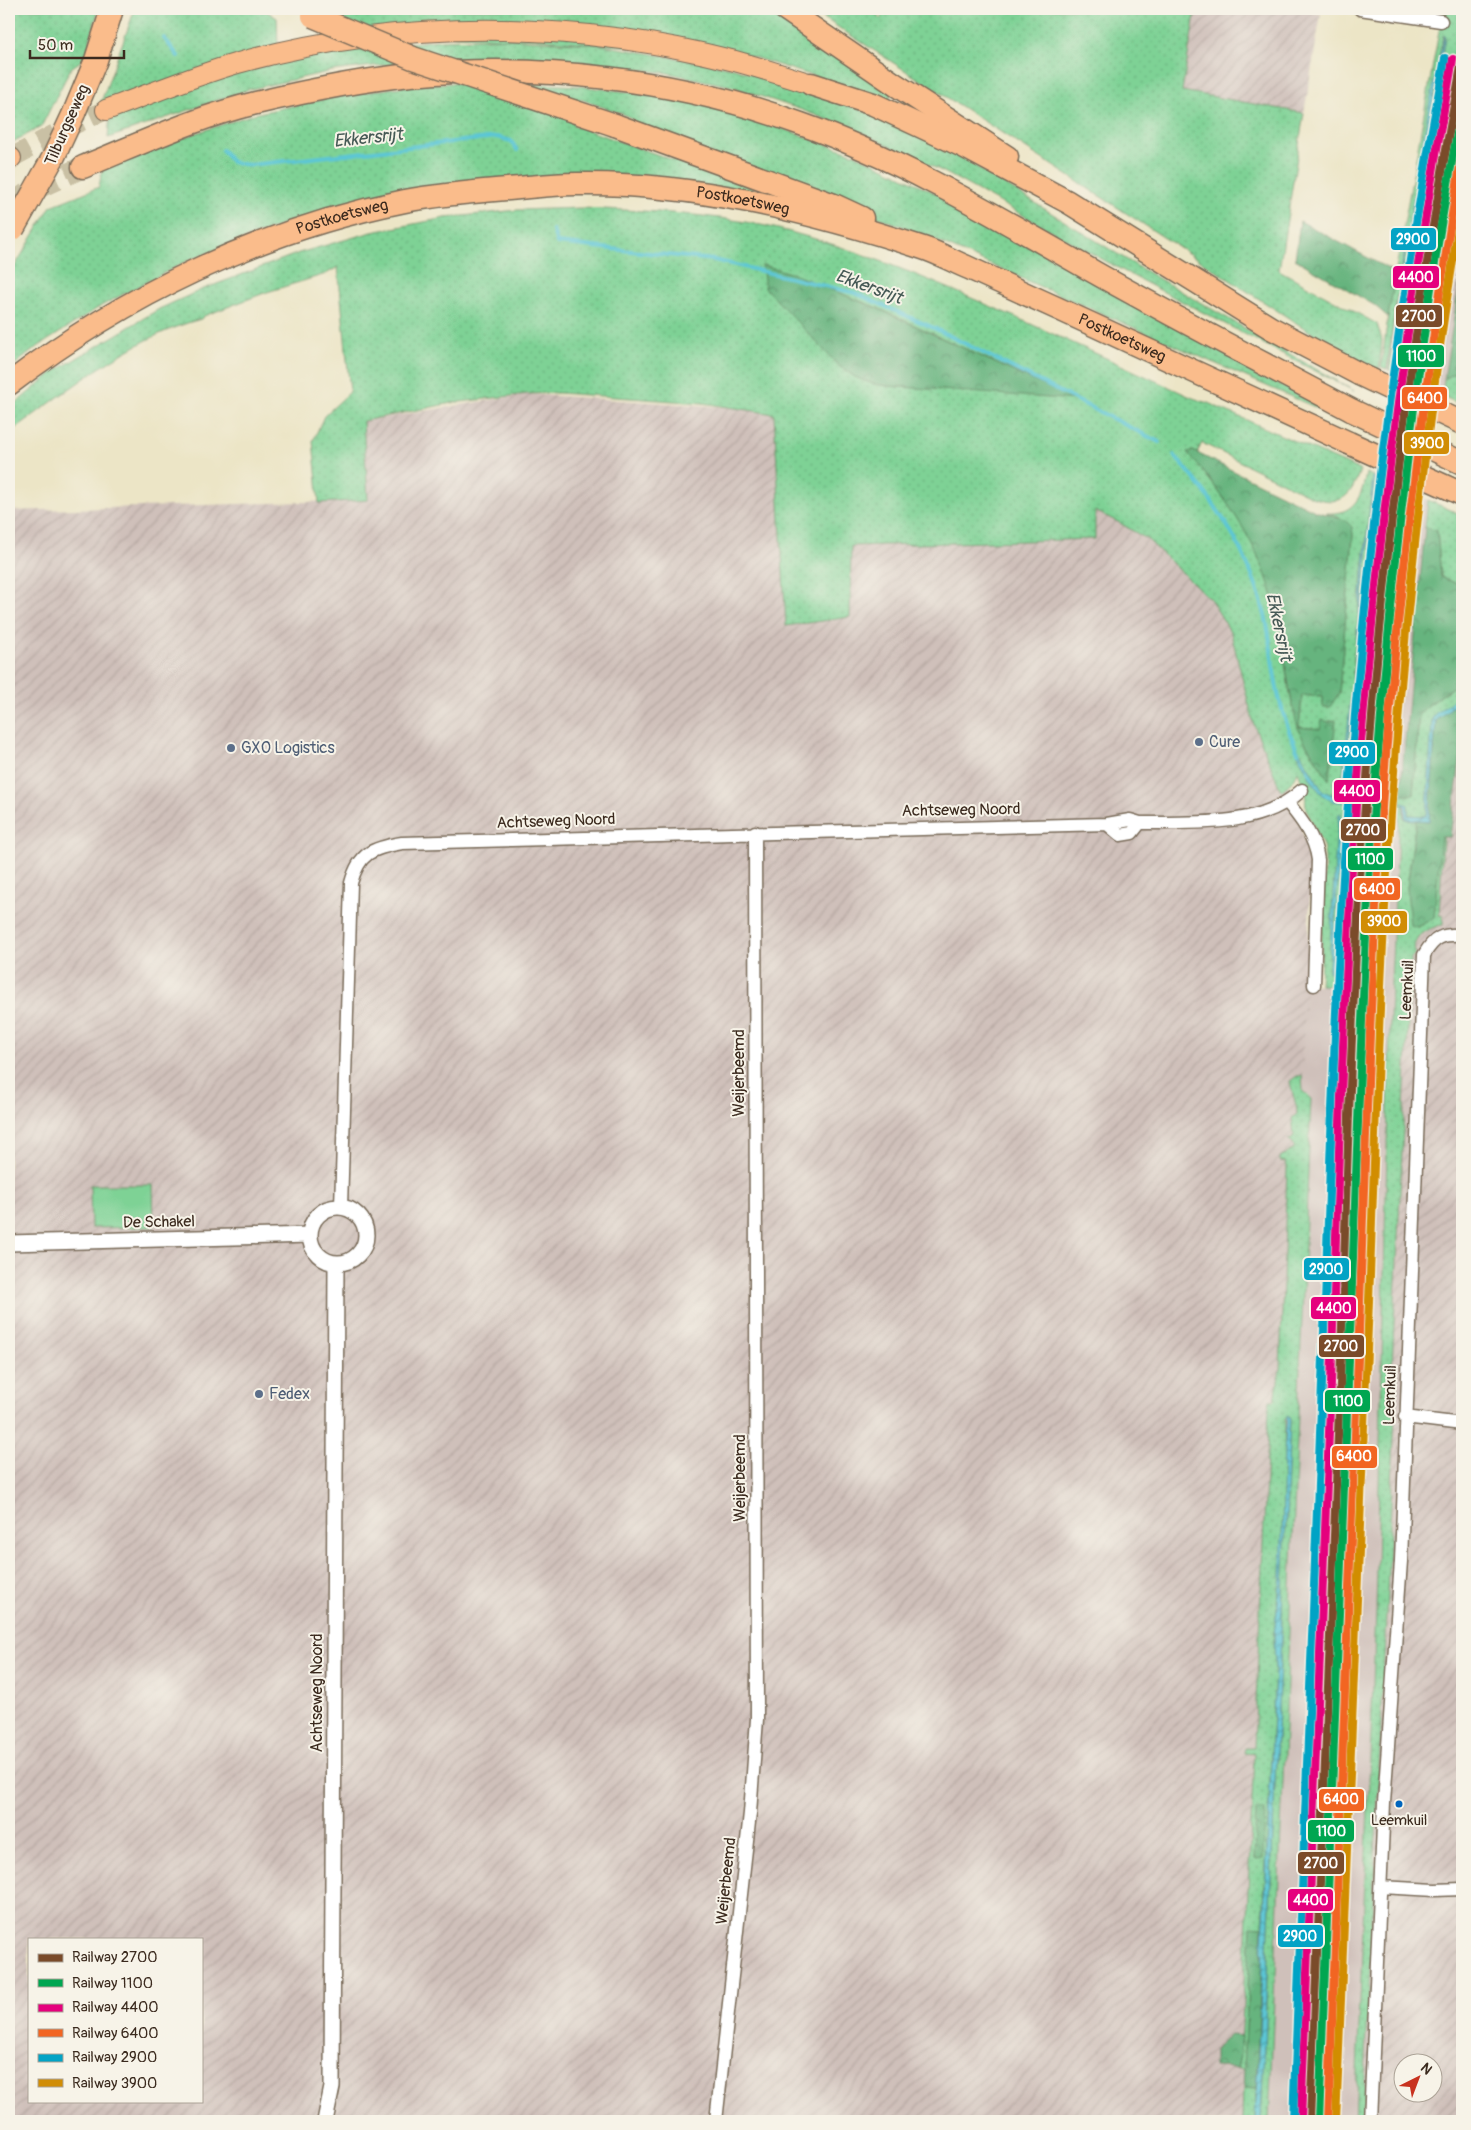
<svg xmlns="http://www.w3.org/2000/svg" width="1471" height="2130" font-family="Pangolin,sans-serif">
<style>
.industrial{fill:url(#industrial-furrows);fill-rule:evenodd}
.railway{fill:#cfc0ba}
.grass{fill:url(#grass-dots);stroke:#5c7e5a;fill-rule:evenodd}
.forest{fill:url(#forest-crowns);stroke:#506f4e}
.pitch{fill:#7ed295;stroke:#5c7e5a}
.water{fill:url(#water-waves);stroke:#4b787a}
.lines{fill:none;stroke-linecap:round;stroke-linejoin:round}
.stream{stroke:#5bc6d5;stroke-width:4}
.trunk-tunnel{stroke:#c9c0a4;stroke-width:20;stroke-dasharray:20 10;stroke-linecap:butt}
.motorway-tunnel{stroke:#c9c0a4;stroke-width:22;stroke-dasharray:22 11;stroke-linecap:butt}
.minor-casing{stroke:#796b59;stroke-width:15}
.tertiary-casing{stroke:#796b59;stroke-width:18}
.trunk-casing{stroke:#796b59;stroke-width:22}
.motorway-casing{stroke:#796b59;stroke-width:25}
.minor{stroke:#fff;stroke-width:12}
.tertiary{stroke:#fff;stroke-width:15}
.trunk{stroke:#fabc8b;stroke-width:20}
.motorway{stroke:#fabc8b;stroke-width:22}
.rail{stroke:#3b2a1e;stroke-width:4;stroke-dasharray:8 4;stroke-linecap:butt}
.motorway-bridge-casing{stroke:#796b59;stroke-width:25;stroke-linecap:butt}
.motorway-bridge{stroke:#fabc8b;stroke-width:22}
.rail-1-casing{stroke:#f7f3e8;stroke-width:11}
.rail-2-casing{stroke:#f7f3e8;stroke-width:11}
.rail-3-casing{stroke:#f7f3e8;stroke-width:11}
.rail-4-casing{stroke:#f7f3e8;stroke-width:11}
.rail-5-casing{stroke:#f7f3e8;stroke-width:11}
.rail-6-casing{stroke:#f7f3e8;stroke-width:11}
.rail-1{stroke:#7a4b2a;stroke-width:8}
.rail-2{stroke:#00a651;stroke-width:8}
.rail-3{stroke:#e5007d;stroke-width:8}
.rail-4{stroke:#f26522;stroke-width:8}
.rail-5{stroke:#03a3c5;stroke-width:8}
.rail-6{stroke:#d18d06;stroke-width:8}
.service-dot{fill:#5c6f8a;stroke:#f7f3e8;stroke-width:2}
.bus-dot{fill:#0065bd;stroke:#f7f3e8;stroke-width:2}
.labels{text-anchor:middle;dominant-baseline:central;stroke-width:4;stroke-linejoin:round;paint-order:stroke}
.bus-label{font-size:15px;fill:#3b2a1e;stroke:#f7f3e8}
.street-label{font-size:16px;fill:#3b2a1e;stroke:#f7f3e8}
.service-label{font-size:16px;fill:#4e5e75;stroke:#f7f3e8;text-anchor:start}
.water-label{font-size:18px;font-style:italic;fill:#455955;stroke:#f7f3e8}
.line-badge{stroke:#f7f3e8;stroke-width:2}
.badge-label{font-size:14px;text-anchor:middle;font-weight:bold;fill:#fff}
</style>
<defs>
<pattern id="industrial-furrows" width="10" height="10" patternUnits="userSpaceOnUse" patternTransform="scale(1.25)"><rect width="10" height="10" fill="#cfc0ba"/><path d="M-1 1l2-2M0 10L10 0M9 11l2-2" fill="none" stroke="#b3a59f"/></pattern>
<pattern id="grass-dots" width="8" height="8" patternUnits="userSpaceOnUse" patternTransform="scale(1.25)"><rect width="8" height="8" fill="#7ed295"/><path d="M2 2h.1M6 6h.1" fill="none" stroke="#6eb480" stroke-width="1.8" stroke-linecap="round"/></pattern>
<pattern id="forest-crowns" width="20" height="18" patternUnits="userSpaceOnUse" patternTransform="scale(1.25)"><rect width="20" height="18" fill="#66b47e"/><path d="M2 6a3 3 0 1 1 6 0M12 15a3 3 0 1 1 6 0" fill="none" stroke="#559367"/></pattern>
<pattern id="water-waves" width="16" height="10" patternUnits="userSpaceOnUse" patternTransform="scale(1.25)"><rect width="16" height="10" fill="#5bc6d5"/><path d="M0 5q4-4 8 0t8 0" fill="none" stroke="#4ca1ac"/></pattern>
</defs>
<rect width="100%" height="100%" fill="#f7f3e8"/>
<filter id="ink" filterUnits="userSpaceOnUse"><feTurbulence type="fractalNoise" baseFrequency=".02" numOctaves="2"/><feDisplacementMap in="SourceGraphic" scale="10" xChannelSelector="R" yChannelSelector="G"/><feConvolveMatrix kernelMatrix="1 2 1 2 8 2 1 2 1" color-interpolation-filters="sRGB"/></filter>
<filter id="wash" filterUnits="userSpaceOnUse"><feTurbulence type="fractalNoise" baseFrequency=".0096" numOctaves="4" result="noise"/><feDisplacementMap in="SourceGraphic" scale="20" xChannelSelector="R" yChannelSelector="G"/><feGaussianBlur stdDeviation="1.12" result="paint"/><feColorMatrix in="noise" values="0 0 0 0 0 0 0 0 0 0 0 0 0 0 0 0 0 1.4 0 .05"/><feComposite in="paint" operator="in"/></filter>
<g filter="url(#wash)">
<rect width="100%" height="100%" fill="#ece5c6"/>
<!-- industrial -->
<path class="industrial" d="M1196,9H1292L1321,14L1304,113L1181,91Z
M527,394L787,411L1065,492L1167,547L1241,629L1306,845L1311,874L1289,1401L1259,1748L1242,2121H9V511L368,500L363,421ZM29,1939H201V2101H29Z
M1435,503L1462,515V2121H1359L1407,820L1412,807ZM1404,2062H1434V2092H1404Z"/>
<!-- railway -->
<path class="railway" d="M1443,9H1462V326L1449,399L1381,367L1390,302Z
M1367,473L1435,503V515L1412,807L1407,820L1359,2121H1242L1259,1747L1280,1401L1289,1400L1306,984L1323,985L1346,810L1337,795Z"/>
<!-- grass -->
<path class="grass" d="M9,9H99L85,58L71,68L41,127L9,144Z
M135,9H263L277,18L278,46L101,102Z
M320,9H767L891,93L890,100L740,53L362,30Z
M810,9H871L881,19L885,9H1196L1182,91L1304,113L1279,270L1377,324L1382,340L1379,372L1315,335Z
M1443,9H1448L1449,12L1450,9H1462V15L1423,228L1400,376L1389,370L1399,295H1397L1387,369L1381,367L1390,302ZM1443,35L1445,37L1402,273Z
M528,38L595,44L734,68L873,114L959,156L1137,266L1354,391L1131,275L946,173L864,134L802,110L730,86L668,73L591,63L529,57L459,59L373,66L332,71L247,90L108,138L110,113L238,72L323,52L440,40Z
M499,82L578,86L663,96L726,109L855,154L932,191L1344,420L907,228L644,132L628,116L580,99L573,125L753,188L758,195L584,178L287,223L189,260L101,306L36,348L9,369V276L51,206L99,187L102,170L196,133L254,114L340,96L421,84Z
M582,208C644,211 706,213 766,226C832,241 894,265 955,291C1036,325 1114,362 1193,398L1208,403L1360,470C1351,497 1342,506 1314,498L1202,443L1197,453L1193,451L1187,452C1223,494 1258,542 1273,595C1285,641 1284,689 1301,733C1307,749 1320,765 1329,779L1335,720L1325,722L1321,729L1299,727L1302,695L1323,697L1339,693L1353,535C1347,518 1341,518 1326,513C1354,515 1362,497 1366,473L1373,476L1354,658L1344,787L1375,477L1386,482L1360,755L1346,986L1320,985L1325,858L1323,846L1306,809L1305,791L1298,771L1294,780L1281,791L1254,725L1231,633L1211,600L1148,540L1118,522L1095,511V539L851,546L850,617L786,626L774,414L702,403L558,393L527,394L452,403L363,421L368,500L319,503L313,441L324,416L350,392L338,267L326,274L267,292L204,316L201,319C131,337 67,392 9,433V409L52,373L159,309L201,290L299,253L372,232L445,218L517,210ZM763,265L793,274L880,309L1073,399L888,386C869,384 855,378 839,366Z
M1462,369V405L1442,396L1444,379Z
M1428,500L1462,515V586L1441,577L1437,531L1425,527Z
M1462,680V694L1436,713L1432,726L1427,814L1424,816L1408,815V807L1403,804L1404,819L1416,820L1407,888L1417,927L1434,918L1441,837H1443L1439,915L1443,916V925C1430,926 1408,940 1416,953L1411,958L1391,1389L1396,1395L1363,2121H1355L1376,1611L1391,981L1400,795H1413L1419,714L1426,707Z
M1297,1076H1302L1303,1091L1311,1099L1269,2121H1261L1290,1420L1288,1416L1285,1419L1283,1535L1281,1577L1274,1634L1275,1670L1263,1927H1251L1244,2068H1237L1241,2052L1254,1754L1244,1753L1245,1747H1254L1269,1409L1270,1400H1275L1280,1369L1287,1167L1286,1162L1280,1161V1157L1294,1149V1145L1288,1140L1292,1139L1294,1135L1292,1118L1297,1114C1297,1103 1291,1092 1290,1081Z
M1243,2088L1256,2089L1255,2120L1242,2121Z"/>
<!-- forest -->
<path class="forest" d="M1300,221L1396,273L1388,317L1374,305L1295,259Z
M762,265L793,274L879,309L1075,400L888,386L873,384L855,377L839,366L765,288Z
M1462,268V369L1444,379Z
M1193,451L1315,511L1345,520L1352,527L1353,535L1339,693L1330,707H1323V697L1302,695L1299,727L1320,729L1322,720L1329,722L1336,720L1329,780C1320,765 1309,750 1301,735C1296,724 1294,713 1292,702C1284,666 1283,629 1272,594C1257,541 1223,494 1187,452Z
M1425,527L1437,531L1441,577L1462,586V680L1426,707L1419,714L1413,795H1400Z
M1462,699V745L1450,837H1441L1434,918L1417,927L1410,925L1407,888L1416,820L1429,821L1436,720Z
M1256,1810H1265L1263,1859L1257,1860L1254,1859Z
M1251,1926L1263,1927L1256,2089L1243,2088Z
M1231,2035L1242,2036L1241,2052L1237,2068L1214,2067V2050Z"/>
<!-- pitch -->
<path class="pitch" d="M90,1185H153L154,1227L91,1228Z"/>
<!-- water -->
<path class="water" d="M1444,35L1445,37L1402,273L1401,272L1429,106Z
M1373,476L1375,477L1344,787L1342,786Z
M1462,694V699L1436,720L1429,821L1405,819V806L1402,804V802L1408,805V815L1424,816L1427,814L1432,719L1436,713Z
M1297,747L1322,790L1330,794H1349L1348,803C1342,802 1334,802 1328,799C1315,792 1302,762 1295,748Z
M1339,814L1341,815V827L1332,972H1329V963L1336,842Z
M1287,1416L1289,1417L1290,1420L1261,2121H1255L1275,1670L1274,1634L1281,1577L1284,1451Z"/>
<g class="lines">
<!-- stream -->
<path class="stream" d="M164,38L178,56
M222,150L232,162L250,165L497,137L511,141L517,150
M553,230L557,243L714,260L855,293L934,328L1159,442
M1174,455C1217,502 1251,556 1266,619C1270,636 1271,654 1274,672C1278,699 1286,727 1298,752"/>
</g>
</g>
<g filter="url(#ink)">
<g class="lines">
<!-- trunk-tunnel -->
<path class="trunk-tunnel" d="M11,158L66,128L106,110"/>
<!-- motorway-tunnel -->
<path class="motorway-tunnel" d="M9,206L31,191L83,167"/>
<!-- minor casing -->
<g class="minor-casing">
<path id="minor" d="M1360,9L1441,21
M1287,802C1301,819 1315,837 1318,860L1314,985
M1107,824L1120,835L1132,833L1140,823
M341,1207L351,883C359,853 372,848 402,843L1107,824L1130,820L1140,823C1193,822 1260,829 1302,790
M1405,1417L1462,1424
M1381,1887L1435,1890L1462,1889
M716,2121L750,1813L757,1719L755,832
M1370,2121L1384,1803L1401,1561L1424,955C1434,937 1442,934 1462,935"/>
</g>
<!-- tertiary casing -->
<g class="tertiary-casing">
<path id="tertiary" d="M310 1235a28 28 0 1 1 56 0a28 28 0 1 1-56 0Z
M9,1243L310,1235
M325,2121L332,2087L336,1263"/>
</g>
<!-- trunk casing -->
<g class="trunk-casing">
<path id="trunk" d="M106,110C150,94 193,76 238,63C398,18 574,20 735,61C761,68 786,76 811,84
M9,160L11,158"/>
</g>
<!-- motorway casing -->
<g class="motorway-casing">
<g id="motorway">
<path d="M785,9L896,85L1007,157"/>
<path d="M811,84L873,104L965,147L1068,202L1271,328L1359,374"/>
<path d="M74,113L96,60L112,9"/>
<path d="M615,125L834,205L862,218"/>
<path d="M83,167C140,144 196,117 256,103C307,91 359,80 411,75C541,63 678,79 801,124C905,161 999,218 1094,272C1179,320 1267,365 1353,411"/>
<path id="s1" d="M9,384C125,295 260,230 405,201C442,194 481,191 519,188C538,186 558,184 577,184C693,182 813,212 923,248C939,253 954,262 969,268C1000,282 1030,296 1061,310C1157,354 1253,399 1349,443"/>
</g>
</g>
<!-- minor -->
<use href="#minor" class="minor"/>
<!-- tertiary -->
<use href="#tertiary" class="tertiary"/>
<!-- trunk -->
<use href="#trunk" class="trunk"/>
<!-- motorway -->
<use href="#motorway" class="motorway"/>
<!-- rail -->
<path class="rail" d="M1332,2121C1342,1899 1353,1677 1360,1454C1367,1226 1370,996 1386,768C1400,569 1427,370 1462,174"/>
<!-- motorway-bridge casing -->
<g class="motorway-bridge-casing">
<path id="motorway-bridge" d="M313,16L413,58L615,125
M13,229L54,156L74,113
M1359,374L1462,423
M1353,411L1462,463
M1349,443L1462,494"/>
</g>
<!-- motorway-bridge -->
<use href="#motorway-bridge" class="motorway-bridge"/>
<!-- rail-1 casing -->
<g class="rail-1-casing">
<path id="rail-1" d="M1310,2121C1321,1875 1330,1630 1340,1384C1347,1187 1351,989 1366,792C1384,546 1416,303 1462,61"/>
</g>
<!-- rail-2 casing -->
<g class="rail-2-casing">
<path id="rail-2" d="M1319,2121C1331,1851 1341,1580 1351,1309C1358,1137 1362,964 1375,792C1392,562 1419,333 1462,107"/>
</g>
<!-- rail-3 casing -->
<g class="rail-3-casing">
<path id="rail-3" d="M1301,2121C1312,1875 1322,1629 1331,1383C1338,1186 1343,988 1357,791C1376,545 1408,301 1453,59"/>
</g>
<!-- rail-4 casing -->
<g class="rail-4-casing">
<path id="rail-4" d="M1328,2121C1339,1867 1349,1613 1358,1358C1365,1170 1370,981 1383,793C1399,579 1426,366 1462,154"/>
</g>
<!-- rail-5 casing -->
<g class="rail-5-casing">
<path id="rail-5" d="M1293,2120C1303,1874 1313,1628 1322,1382C1330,1185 1334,987 1349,790C1367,544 1399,300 1445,58"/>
</g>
<!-- rail-6 casing -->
<g class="rail-6-casing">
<path id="rail-6" d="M1336,2121C1348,1848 1359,1575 1369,1301C1375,1153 1378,1005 1388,858C1402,639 1425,421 1462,206"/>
</g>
<!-- rail-1 -->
<use href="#rail-1" class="rail-1"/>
<!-- rail-2 -->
<use href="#rail-2" class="rail-2"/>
<!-- rail-3 -->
<use href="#rail-3" class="rail-3"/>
<!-- rail-4 -->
<use href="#rail-4" class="rail-4"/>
<!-- rail-5 -->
<use href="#rail-5" class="rail-5"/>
<!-- rail-6 -->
<use href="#rail-6" class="rail-6"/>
</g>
</g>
<!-- markers -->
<g class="service-dot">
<circle cx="1199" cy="742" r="5"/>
<circle cx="231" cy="748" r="5"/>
<circle cx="259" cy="1394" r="5"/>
</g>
<circle class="bus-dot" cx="1399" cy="1804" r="4.5"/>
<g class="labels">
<!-- bus labels -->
<g class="bus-label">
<text x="1399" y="1820">Leemkuil</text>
</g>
<!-- street labels -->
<g class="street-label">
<text transform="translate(67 125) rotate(-66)">Tilburgseweg</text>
<text stroke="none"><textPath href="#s1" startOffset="780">Postkoetsweg</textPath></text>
<text stroke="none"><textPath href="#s1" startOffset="375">Postkoetsweg</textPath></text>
<text stroke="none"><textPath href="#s1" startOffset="1185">Postkoetsweg</textPath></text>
<text transform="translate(961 810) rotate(-1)">Achtseweg Noord</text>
<text transform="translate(556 821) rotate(-2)">Achtseweg Noord</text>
<text transform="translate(1407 990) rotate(-87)">Leemkuil</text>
<text transform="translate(739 1073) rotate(-90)">Weijerbeemd</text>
<text transform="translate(159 1222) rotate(-1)">De Schakel</text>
<text transform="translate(1390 1395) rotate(-88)">Leemkuil</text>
<text transform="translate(740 1478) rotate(-90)">Weijerbeemd</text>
<text transform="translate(317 1693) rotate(-90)">Achtseweg Noord</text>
<text transform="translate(726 1881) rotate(-84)">Weijerbeemd</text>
</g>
<!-- service labels -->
<g class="service-label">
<text x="1209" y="742">Cure</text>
<text x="241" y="748">GXO Logistics</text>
<text x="269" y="1394">Fedex</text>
</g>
<!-- water labels -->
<g class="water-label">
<text transform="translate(368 138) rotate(-6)">Ekkersrijt</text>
<text transform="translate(869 287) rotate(20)">Ekkersrijt</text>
<text transform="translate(1279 627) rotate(78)">Ekkersrijt</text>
</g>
</g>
<g class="line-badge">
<rect x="1390" y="227" width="47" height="24" rx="5" fill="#03a3c5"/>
<rect x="1392" y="265" width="48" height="24" rx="5" fill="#e5007d"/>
<rect x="1395" y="304" width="48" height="24" rx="5" fill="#7a4b2a"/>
<rect x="1397" y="344" width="48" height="24" rx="5" fill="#00a651"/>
<rect x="1401" y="386" width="47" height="24" rx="5" fill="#f26522"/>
<rect x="1403" y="431" width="47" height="24" rx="5" fill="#d18d06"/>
<rect x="1328" y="741" width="48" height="24" rx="5" fill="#03a3c5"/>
<rect x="1333" y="779" width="48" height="24" rx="5" fill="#e5007d"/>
<rect x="1340" y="818" width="47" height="24" rx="5" fill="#7a4b2a"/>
<rect x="1347" y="847" width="47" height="24" rx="5" fill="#00a651"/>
<rect x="1353" y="877" width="48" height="24" rx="5" fill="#f26522"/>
<rect x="1360" y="910" width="48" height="24" rx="5" fill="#d18d06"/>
<rect x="1303" y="1257" width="47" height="24" rx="5" fill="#03a3c5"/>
<rect x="1310" y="1296" width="47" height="24" rx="5" fill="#e5007d"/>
<rect x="1318" y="1334" width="47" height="24" rx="5" fill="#7a4b2a"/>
<rect x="1324" y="1389" width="47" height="24" rx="5" fill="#00a651"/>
<rect x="1331" y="1445" width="47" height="24" rx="5" fill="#f26522"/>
<rect x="1318" y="1788" width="47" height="24" rx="5" fill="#f26522"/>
<rect x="1307" y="1819" width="48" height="24" rx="5" fill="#00a651"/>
<rect x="1297" y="1851" width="48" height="24" rx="5" fill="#7a4b2a"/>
<rect x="1287" y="1888" width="47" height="24" rx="5" fill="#e5007d"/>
<rect x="1277" y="1924" width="47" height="24" rx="5" fill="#03a3c5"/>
</g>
<g class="badge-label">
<text x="1413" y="244">2900</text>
<text x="1416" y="282">4400</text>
<text x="1419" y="321">2700</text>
<text x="1421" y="361">1100</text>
<text x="1425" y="403">6400</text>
<text x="1427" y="448">3900</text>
<text x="1352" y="757">2900</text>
<text x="1357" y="796">4400</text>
<text x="1363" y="835">2700</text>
<text x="1370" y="864">1100</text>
<text x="1377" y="894">6400</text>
<text x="1384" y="926">3900</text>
<text x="1326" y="1274">2900</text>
<text x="1334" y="1313">4400</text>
<text x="1341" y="1351">2700</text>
<text x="1348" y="1406">1100</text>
<text x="1354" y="1461">6400</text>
<text x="1341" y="1804">6400</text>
<text x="1331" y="1836">1100</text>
<text x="1321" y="1868">2700</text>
<text x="1311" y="1905">4400</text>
<text x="1300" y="1941">2900</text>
</g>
<!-- margin -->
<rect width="1471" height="2130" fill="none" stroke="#f7f3e8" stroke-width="30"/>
<!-- legend -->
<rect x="28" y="1938" width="175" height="165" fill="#f7f3e8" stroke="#aca397"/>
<rect x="38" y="1954" width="25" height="8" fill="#7a4b2a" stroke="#aca397"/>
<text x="72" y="1962" font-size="15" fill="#3b2a1e">Railway 2700</text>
<rect x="38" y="1979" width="25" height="8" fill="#00a651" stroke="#aca397"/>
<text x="72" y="1988" font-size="15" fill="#3b2a1e">Railway 1100</text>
<rect x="38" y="2004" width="25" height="8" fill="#e5007d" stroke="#aca397"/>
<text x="72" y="2012" font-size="15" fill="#3b2a1e">Railway 4400</text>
<rect x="38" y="2029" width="25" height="8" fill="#f26522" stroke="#aca397"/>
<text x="72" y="2038" font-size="15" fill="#3b2a1e">Railway 6400</text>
<rect x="38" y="2054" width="25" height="8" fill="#03a3c5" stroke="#aca397"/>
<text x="72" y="2062" font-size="15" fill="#3b2a1e">Railway 2900</text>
<rect x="38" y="2079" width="25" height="8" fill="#d18d06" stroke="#aca397"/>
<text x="72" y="2088" font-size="15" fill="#3b2a1e">Railway 3900</text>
<!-- north arrow -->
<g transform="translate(1418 2078) rotate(42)"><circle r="24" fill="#f7f3e8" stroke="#aca397"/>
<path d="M0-4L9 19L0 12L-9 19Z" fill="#c8321e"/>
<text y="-8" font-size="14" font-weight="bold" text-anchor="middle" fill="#3b2a1e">N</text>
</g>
<!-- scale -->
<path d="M30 50v8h94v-8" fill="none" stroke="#3b2a1e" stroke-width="2.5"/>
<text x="38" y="50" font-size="15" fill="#3b2a1e" stroke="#f7f3e8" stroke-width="4" paint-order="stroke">50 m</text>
</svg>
